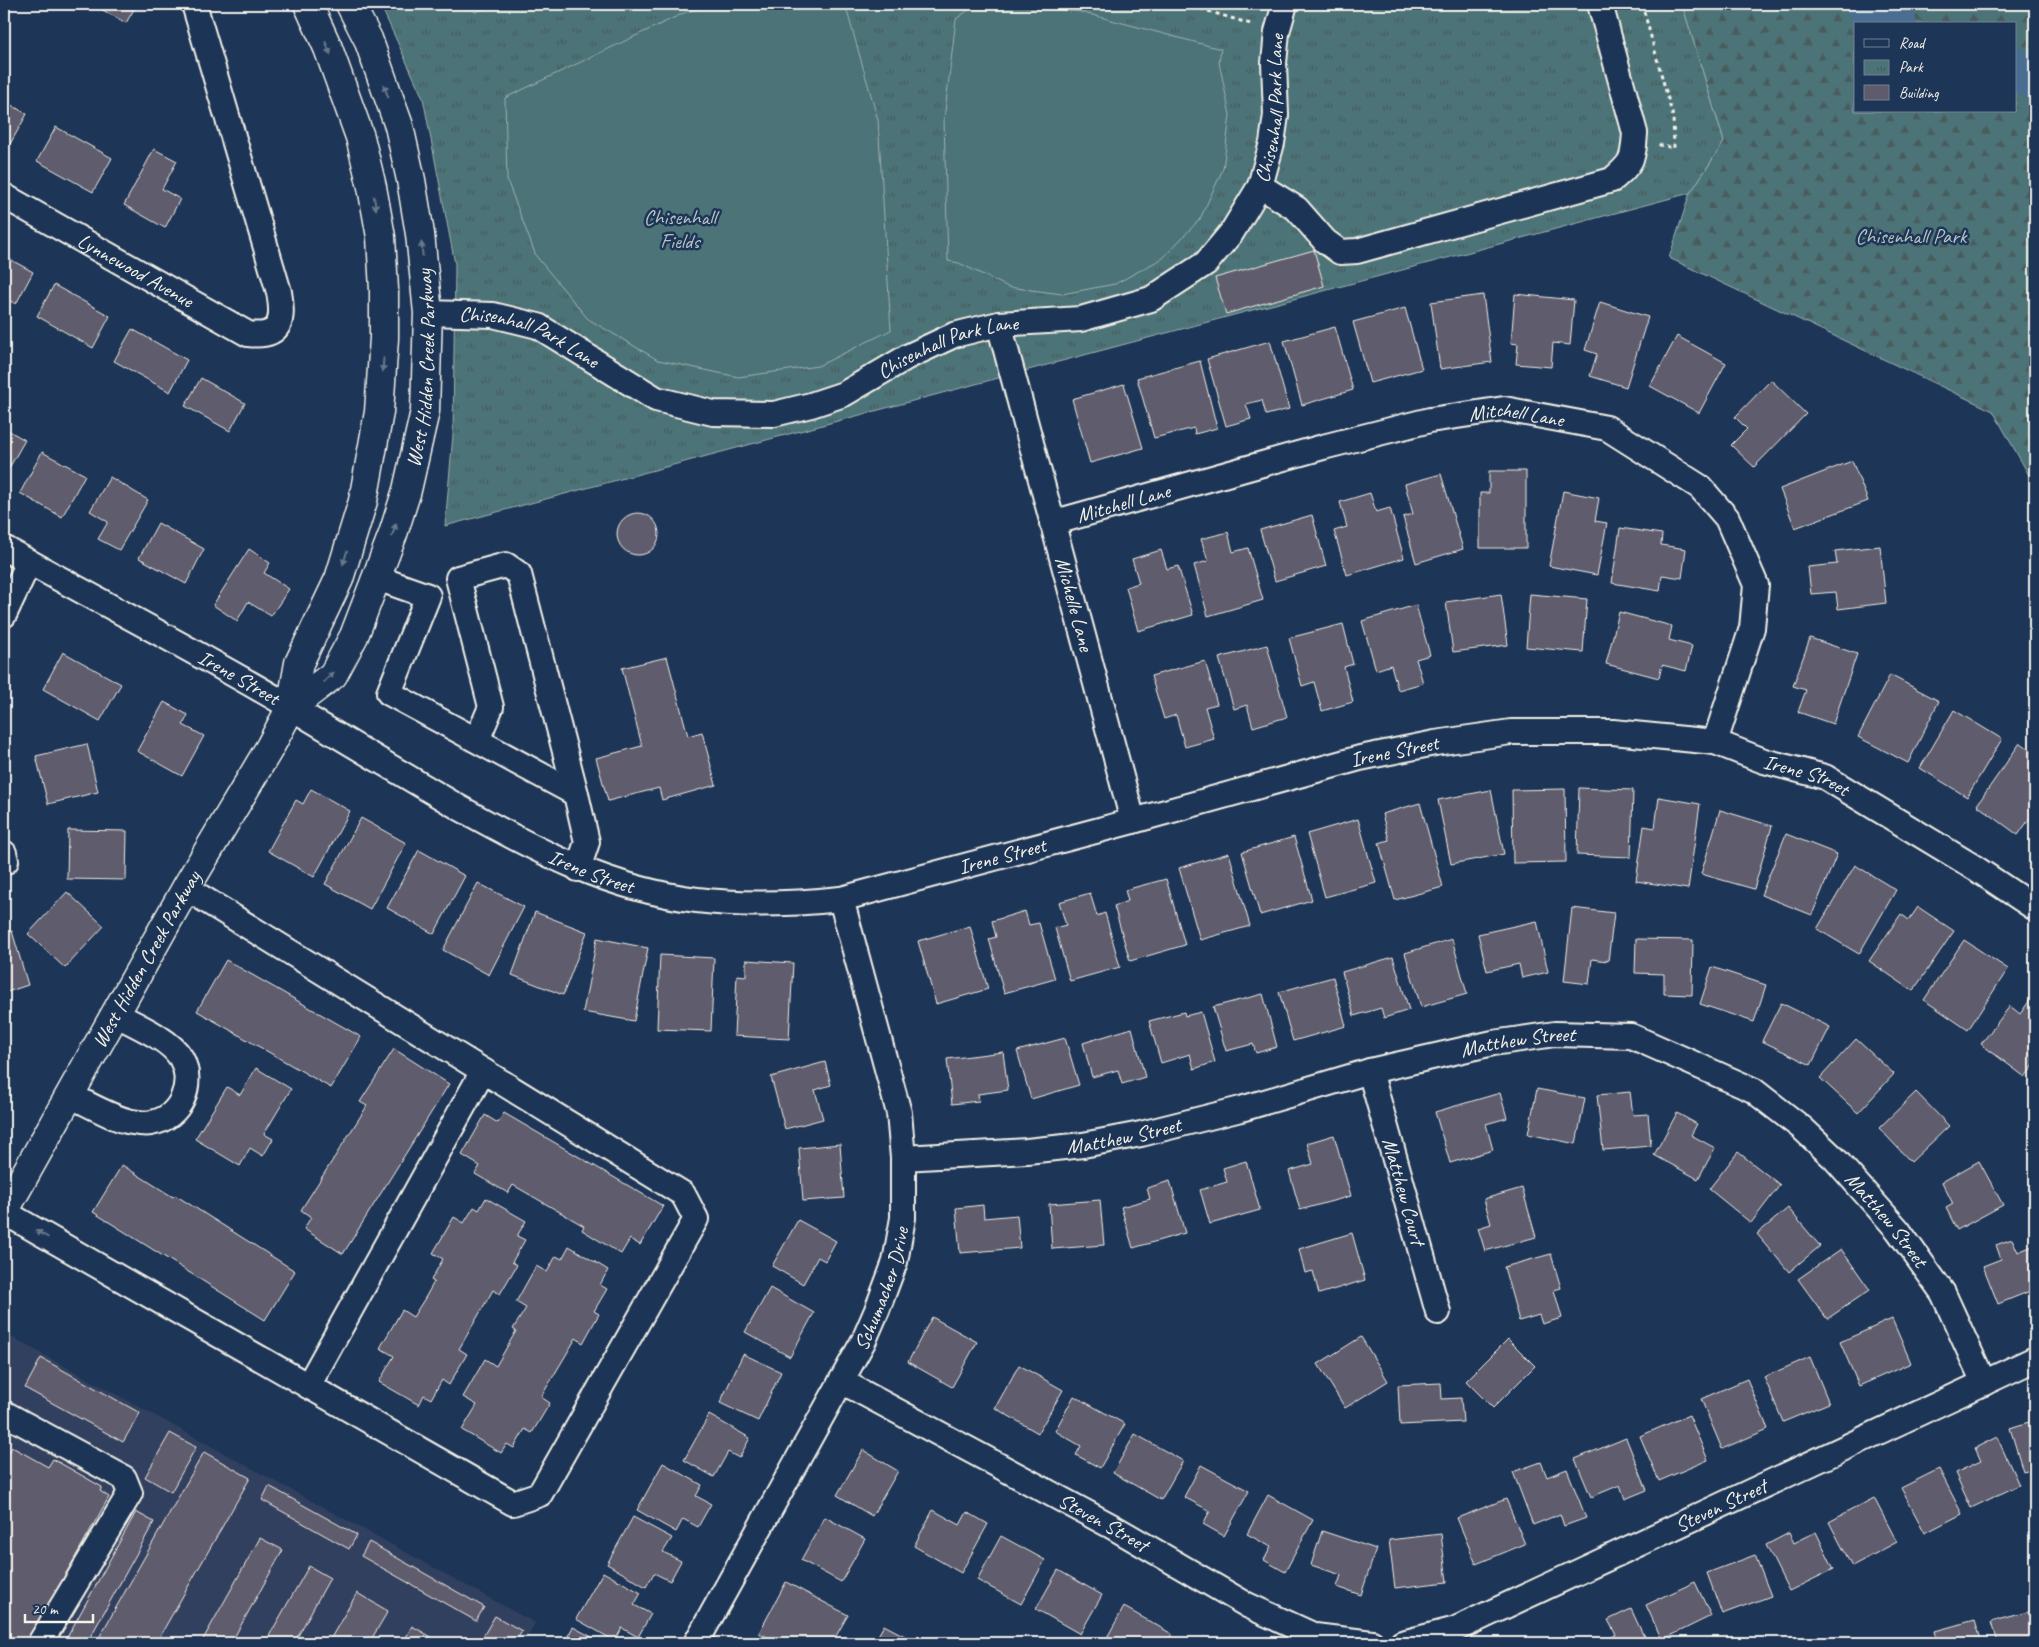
<svg xmlns="http://www.w3.org/2000/svg" width="2039" height="1647" font-family="Caveat,sans-serif">
<style>
.built{fill:#31405e}
.forest{fill:url(#forest-firs);stroke:#a0b2b0;fill-rule:evenodd}
.park{fill:url(#park-tufts);stroke:#a0b2b0}
.pitch{fill:#4b7378;stroke:#a0b2b0}
.lines{fill:none;stroke-linecap:round;stroke-linejoin:round}
.river{stroke:#496e91;stroke-width:41}
.building{fill:#5f5b6d;stroke:#f4f1e8}
.minor-casing{stroke:#f4f1e8;stroke-width:28}
.major-casing{stroke:#f4f1e8;stroke-width:31}
.path{stroke:#f4f1e8;stroke-width:3;stroke-dasharray:4 4;stroke-linecap:butt}
.minor{stroke:#1d3557;stroke-width:24}
.major{stroke:#1d3557;stroke-width:28}
.oneway{fill:#68778a}
.labels{text-anchor:middle;dominant-baseline:central;stroke-width:5;stroke-linejoin:round;paint-order:stroke}
.street-label{font-size:21px;fill:#f4f1e8;stroke:#1d3557}
.park-label{font-size:21px;fill:#b9c5c1;stroke:#1d3557}
</style>
<defs>
<pattern id="forest-firs" width="22" height="20" patternUnits="userSpaceOnUse" patternTransform="scale(1.25)"><rect width="22" height="20" fill="#4b7378"/><path d="M5 1l3.5 6h-7zM16 11l3.5 6h-7z" fill="#4a5b5c"/></pattern>
<pattern id="park-tufts" width="24" height="20" patternUnits="userSpaceOnUse" patternTransform="scale(1.25)"><rect width="24" height="20" fill="#4b7378"/><path d="M3 7l-1-3M5 7V3M7 7l1-3M15 17l-1-3M17 17v-4M19 17l1-3" fill="none" stroke="#4a5b5c"/></pattern>
</defs>
<rect width="100%" height="100%" fill="#1d3557"/>
<filter id="ink" filterUnits="userSpaceOnUse"><feTurbulence type="fractalNoise" baseFrequency=".02" numOctaves="2"/><feDisplacementMap in="SourceGraphic" scale="10" xChannelSelector="R" yChannelSelector="G"/><feConvolveMatrix kernelMatrix="1 2 1 2 8 2 1 2 1" color-interpolation-filters="sRGB"/></filter>
<g filter="url(#ink)">
<!-- built -->
<path class="built" d="M4,1333L535,1623L524,1643H4Z"/>
<!-- forest -->
<path class="forest" d="M1682,4H2035V486L1993,411L1669,258L1690,193L1724,142ZM1855,24H2015V111H1855Z"/>
<!-- park -->
<path class="park" d="M380,4H1682L1724,142L1690,193L445,526L453,435L455,264L423,98Z"/>
<!-- pitch -->
<path class="pitch" d="M468,4H499L475,12Z
M716,4H845L878,120L891,330L818,366L738,377L658,360L588,319L536,256L507,180L505,98L686,12Z
M977,4H1007L1081,12L1221,49L1219,62L1230,115L1223,169L1200,219L1163,258L1115,284L1062,294L1008,287L959,263L948,261L944,120L956,19Z"/>
<g class="lines">
<!-- river -->
<path class="river" d="M1865,4L1871,9L1896,24
M2015,68L2035,80"/>
</g>
<!-- building -->
<path class="building" d="M92,4H137L126,23Z
M4,101L27,114L10,144L4,140Z
M56,127L112,158L93,192L37,161Z
M154,149L177,161L162,189L180,199L165,228L124,205Z
M1314,250L1324,286L1226,314L1215,278Z
M4,256L33,272L16,304L4,298Z
M54,285L110,316L93,348L37,316Z
M1515,294L1574,300L1570,345L1553,343L1551,367L1516,364L1518,344L1511,343Z
M1483,295L1492,362L1440,369L1431,302Z
M1600,302L1648,317L1626,387L1590,376L1597,354L1585,350Z
M1405,308L1422,369L1370,383L1353,322Z
M1335,327L1353,390L1302,405L1284,341Z
M132,329L187,360L170,392L114,361Z
M1677,336L1726,363L1699,413L1650,386Z
M1270,341L1289,409L1266,415L1262,400L1246,404L1251,419L1226,426L1207,359Z
M1200,361L1217,428L1195,434L1194,428L1154,438L1137,378Z
M201,378L245,403L230,431L185,406Z
M1771,380L1806,414L1754,467L1731,445L1747,429L1735,417Z
M1124,384L1143,448L1090,463L1072,399Z
M4,428L25,440L4,477Z
M42,452L85,475L62,517L20,493Z
M1852,461L1868,501L1795,528L1780,489Z
M1489,471H1526V548H1480V493H1489Z
M1441,474L1463,549L1416,563L1403,517L1413,514L1405,484Z
M110,477L148,500L119,550L98,539L108,522L90,511Z
M1563,491L1599,498L1595,521L1607,523L1597,575L1549,566Z
M1370,493L1376,512L1390,508L1404,558L1347,575L1334,531L1347,527L1340,502Z
M617 534a21 21 0 1 1 42 0a21 21 0 1 1-42 0Z
M1312,515L1326,566L1275,581L1260,530Z
M158,523L204,549L186,584L139,558Z
M1620,528L1662,534L1661,545L1686,549L1682,578L1662,575L1660,591L1612,583Z
M1228,532L1233,552L1248,548L1263,600L1208,616L1194,565L1208,561L1201,539Z
M1880,546L1886,603L1838,609L1836,592L1811,594L1808,567L1837,564L1835,551Z
M249,549L270,563L264,573L289,589L271,616L248,602L237,621L213,605Z
M1161,550L1167,569L1178,566L1193,615L1138,631L1126,587L1139,583L1132,559Z
M1501,594L1508,645L1453,652L1446,602Z
M1530,594L1587,599L1583,652L1526,647Z
M1416,605L1430,655L1416,659L1423,683L1398,690L1391,665L1376,670L1362,621Z
M1619,612L1672,626L1669,640L1692,646L1686,671L1662,665L1659,678L1606,664Z
M1343,624L1353,664L1344,667L1353,702L1322,711L1314,682L1302,686L1289,638Z
M1810,638L1857,654L1833,724L1798,712L1806,690L1793,686Z
M1267,645L1287,717L1253,727L1247,705L1234,709L1219,658Z
M63,652L121,684L100,721L43,689Z
M667,657L688,736L702,732L716,785L662,800L659,788L608,801L596,758L642,746L622,668Z
M1205,661L1217,704L1205,707L1214,739L1185,747L1176,715L1164,719L1151,676Z
M1890,675L1939,701L1908,763L1858,737Z
M164,702L188,715L183,725L204,736L182,776L137,751Z
M1954,710L2002,739L1967,797L1920,768Z
M2020,743L2035,754V811L2018,835L1977,805Z
M87,744L98,792L48,804L36,756Z
M1579,788L1633,790L1631,857L1577,855Z
M311,789L350,811L314,877L268,851L296,800L303,804Z
M1565,789L1566,862L1513,863L1512,790Z
M1491,790L1504,854L1451,864L1438,800Z
M1659,797L1700,804L1688,889L1636,881L1644,826L1655,828Z
M1420,803L1443,887L1395,900L1379,843L1389,840L1382,814Z
M1720,810L1772,826L1754,889L1701,874Z
M361,818L406,843L370,909L325,884Z
M1358,819L1376,883L1325,897L1307,834Z
M68,830L127,831L126,880L67,879Z
M1786,834L1837,854L1812,915L1761,895Z
M1294,837L1312,900L1260,915L1242,852Z
M419,850L465,876L434,934L387,908Z
M1229,853L1250,926L1200,940L1179,868Z
M1855,865L1896,890L1859,954L1817,929Z
M1166,879L1185,945L1130,961L1114,906L1128,901L1125,890Z
M478,883L524,907L489,975L443,950Z
M67,892L104,926L65,968L28,934Z
M1090,893L1097,916L1105,913L1120,967L1070,981L1055,928L1066,925L1059,902Z
M1918,907L1954,931L1913,991L1869,961L1901,914L1909,920Z
M1572,908L1614,913L1608,961L1592,959L1589,984L1564,981Z
M1025,911L1029,925L1039,923L1055,979L1004,993L989,939L996,937L992,921Z
M535,912L587,932L563,995L512,975Z
M1537,921L1548,972L1522,978L1519,964L1487,971L1478,934Z
M970,926L988,989L936,1004L918,941Z
M12,931L28,985L4,993V934Z
M597,938L648,948L634,1021L583,1012Z
M1452,939L1467,994L1421,1007L1405,953Z
M1636,939L1693,940L1692,995L1664,994V974L1635,973Z
M1964,940L2008,969L1968,1030L1924,1000Z
M660,955L714,958L711,1031L657,1029Z
M1393,957L1409,1010L1384,1018L1381,1008L1354,1016L1342,972Z
M226,960L361,1037L331,1088L197,1011Z
M746,960L793,963L789,1039L734,1036L737,975L746,976Z
M1712,967L1766,985L1754,1022L1700,1004Z
M1333,977L1346,1026L1293,1041L1279,992Z
M2035,993V1064L2025,1077L1981,1044L2010,1006L2020,1014Z
M1263,994L1277,1047L1256,1053L1253,1044L1226,1051L1213,1007Z
M1781,1003L1830,1027L1811,1065L1762,1041Z
M1184,1012L1185,1016L1201,1012L1215,1062L1194,1069L1190,1054L1161,1063L1149,1021Z
M1132,1028L1145,1077L1122,1084L1118,1070L1092,1077L1083,1043Z
M1065,1038L1079,1085L1031,1099L1017,1051Z
M1856,1039L1894,1074L1858,1113L1820,1078Z
M394,1049L449,1084L343,1254L304,1229L311,1217L301,1210L367,1106L360,1102Z
M1003,1052L1008,1090L978,1094L979,1101L952,1104L947,1059Z
M825,1062L831,1085L815,1090L823,1119L785,1129L771,1077Z
M256,1068L291,1089L264,1134L273,1139L263,1156L250,1148L240,1166L195,1139L227,1087L240,1095Z
M1537,1089L1585,1098L1576,1144L1528,1134Z
M1630,1092L1633,1115L1648,1114L1651,1146L1603,1150L1597,1095Z
M1916,1092L1949,1126L1911,1162L1879,1128Z
M1500,1093L1507,1118L1486,1124L1493,1150L1450,1163L1435,1112Z
M504,1113L663,1206L640,1245L630,1239L621,1254L582,1230L584,1226L513,1185L508,1193L475,1174L480,1166L462,1155L485,1115L498,1123Z
M1677,1113L1697,1124L1691,1135L1715,1148L1698,1179L1654,1155Z
M1334,1135L1351,1196L1300,1210L1289,1171L1313,1164L1307,1143Z
M840,1144L844,1198L803,1201L799,1148Z
M1738,1152L1780,1185L1751,1223L1709,1189Z
M1246,1161L1260,1210L1210,1224L1200,1190L1227,1182L1223,1168Z
M1979,1161L2003,1205L1957,1230L1946,1208L1953,1204L1942,1182Z
M122,1165L173,1197L175,1195L295,1271L265,1320L93,1212Z
M1170,1181L1185,1233L1133,1248L1121,1207L1150,1199L1147,1188Z
M1522,1188L1536,1237L1485,1251L1478,1228L1491,1224L1484,1199Z
M486,1198L526,1221L517,1236L525,1240L512,1262L517,1265L500,1294L493,1290L459,1349L467,1354L449,1385L442,1380L431,1399L424,1395L419,1405L379,1382L394,1356L380,1348L402,1310L413,1317L425,1298L434,1282L431,1280L443,1259L433,1253L454,1217L464,1223L474,1207L479,1210Z
M1100,1200L1104,1245L1052,1249L1049,1204Z
M983,1205L984,1218L1017,1215L1020,1248L960,1253L956,1208Z
M1788,1208L1820,1246L1789,1272L1757,1234Z
M798,1220L836,1241L825,1261L818,1257L803,1284L772,1266Z
M1352,1233L1365,1280L1319,1294L1313,1271L1305,1273L1299,1249Z
M2012,1239L2018,1252L2035,1245V1289L1998,1304L1983,1266L2001,1259L1996,1245Z
M569,1246L608,1270L600,1285L607,1289L594,1311L599,1314L583,1343L576,1338L541,1397L550,1403L532,1433L525,1429L514,1448L507,1444L501,1453L462,1430L477,1405L463,1397L485,1359L496,1366L516,1331L513,1329L526,1308L516,1302L536,1266L547,1272L556,1256L562,1259Z
M1841,1249L1870,1290L1827,1319L1798,1279Z
M1551,1254L1561,1288L1554,1290L1562,1318L1542,1324L1539,1315L1519,1321L1504,1267Z
M770,1288L814,1313L790,1357L745,1332Z
M932,1317L977,1342L952,1387L908,1362Z
M1892,1319L1911,1363L1859,1386L1840,1342Z
M1361,1337L1388,1381L1345,1408L1318,1364Z
M1508,1339L1535,1366L1493,1408L1466,1381Z
M743,1354L781,1372L758,1421L720,1403Z
M1810,1357L1829,1403L1783,1422L1764,1377Z
M41,1358L140,1413L123,1442L25,1388Z
M1019,1365L1063,1390L1038,1433L995,1408Z
M1747,1379L1768,1429L1722,1449L1701,1399Z
M1441,1383L1442,1399L1461,1398L1463,1422L1400,1425L1398,1385Z
M1074,1396L1125,1424L1100,1468L1076,1455L1081,1446L1055,1431Z
M709,1415L750,1438L739,1458L728,1452L714,1477L684,1460Z
M1689,1415L1708,1460L1659,1481L1640,1436Z
M2035,1420V1468L2023,1471L2010,1428Z
M170,1433L196,1447L171,1492L145,1477Z
M1135,1434L1183,1461L1161,1500L1113,1473Z
M1997,1437L2019,1485L1971,1508L1955,1473L1981,1461L1975,1448Z
M1626,1438L1647,1490L1625,1499L1620,1485L1591,1497L1575,1459Z
M12,1447L48,1467L53,1459L102,1487L100,1491L109,1497L27,1643L17,1641L15,1643H4V1461Z
M863,1450L898,1471L872,1516L837,1495Z
M204,1452L250,1478L156,1643H96Z
M1541,1462L1547,1477L1567,1469L1586,1518L1564,1526L1560,1514L1533,1525L1513,1472Z
M663,1463L702,1485L696,1496L711,1504L698,1527L683,1519L676,1532L637,1510Z
M1201,1465L1249,1491L1224,1536L1203,1524L1210,1511L1184,1497Z
M1939,1469L1962,1514L1925,1533L1901,1488Z
M269,1486L357,1535L349,1549L262,1500Z
M1268,1495L1313,1520L1285,1572L1264,1560L1271,1547L1247,1534Z
M1874,1498L1897,1542L1852,1566L1829,1522Z
M1506,1499L1525,1544L1476,1564L1457,1518Z
M933,1510L960,1525L967,1512L988,1524L961,1573L914,1546Z
M136,1512L154,1522L87,1643H64Z
M633,1517L672,1538L663,1552L681,1561L670,1581L654,1573L646,1587L607,1564Z
M825,1517L865,1539L841,1582L801,1560Z
M1322,1531L1376,1549L1361,1595L1337,1587L1341,1575L1311,1565Z
M1816,1532L1834,1569L1789,1591L1766,1545L1789,1533L1794,1543Z
M1441,1534L1447,1582L1395,1588L1389,1540Z
M1001,1536L1045,1560L1021,1604L977,1580Z
M260,1538L283,1550L231,1643H201Z
M369,1542L484,1607L476,1621L361,1556Z
M1755,1555L1771,1596L1722,1614L1707,1573Z
M309,1566L330,1578L294,1643H265Z
M1058,1570L1102,1595L1080,1634L1036,1609Z
M603,1572L641,1593L634,1605L651,1614L638,1637L622,1628L615,1641L576,1619Z
M786,1582L848,1615L832,1643H779L759,1633Z
M1695,1582L1711,1616L1662,1640L1646,1605Z
M357,1593L388,1611L369,1643H328Z
M1124,1607L1172,1634L1167,1643H1104Z
M1631,1609L1647,1643H1598L1616,1635L1608,1620Z
M2035,1610V1643H1997L1991,1622Z
M495,1616L522,1631L515,1643H479Z
M1975,1620L1982,1643H1938L1935,1631Z
M884,1625L918,1643H874Z
M412,1626L442,1643H403Z
M573,1627L603,1643H564Z"/>
<g class="lines">
<!-- minor casing -->
<g class="minor-casing">
<g id="minor">
<path d="M1260,186L1297,209L1325,241L1340,252L1357,251L1612,180C1633,162 1633,160 1635,133L1600,4"/>
<path id="s1" d="M4,196L248,334C282,338 284,320 279,292L194,4"/>
<path id="s2" d="M428,313L493,315L538,326L656,399L713,413L774,414L811,405L844,394L907,357L954,335L999,324L1081,319L1151,299L1206,263L1232,232L1260,186L1272,143L1276,115L1274,63L1277,32L1285,4"/>
<path id="s3" d="M999,324L1133,821"/>
<path id="s4" d="M1052,523L1323,447L1430,420L1504,409L1607,428L1700,487L1727,518L1756,585L1752,628L1715,742"/>
<path id="s5" d="M4,548C100,602 198,652 292,708C348,742 404,775 460,808C537,851 609,889 697,900C745,906 793,904 841,899L1133,821L1360,758L1435,743L1511,732H1613L1715,742L1764,761L1825,777L1972,866L2035,908"/>
<path d="M377,578L428,596L389,693L576,794L587,842L578,869"/>
<path d="M4,615L29,562"/>
<path d="M477,740L491,707L458,578L506,565L519,574L576,794"/>
<path d="M4,853L6,861H4"/>
<path id="s6" d="M1370,1071L1438,1312"/>
<path d="M69,1095C87,1103 113,1119 132,1122C138,1123 146,1124 151,1123C181,1118 195,1084 181,1058C170,1039 134,1024 115,1014"/>
<path id="s7" d="M903,1158L1027,1151L1083,1145L1141,1134L1241,1109L1370,1071L1493,1043L1555,1034L1631,1036L1753,1090L1802,1128L1835,1159L1898,1230L1943,1293L1984,1383"/>
<path d="M4,1212L513,1503L540,1494L696,1219L683,1194L186,888"/>
<path id="s8" d="M841,1381L1113,1527L1247,1605L1315,1636L1372,1643"/>
<path d="M308,1386L483,1071"/>
<path d="M4,1413L124,1478L130,1493L40,1643"/>
<path id="s9" d="M696,1643L864,1340L877,1310L895,1262L903,1218V1158L899,1113L841,899"/>
<path id="s10" d="M1402,1643L1456,1629L2035,1359"/>
</g>
</g>
<!-- major casing -->
<g class="major-casing">
<g id="major">
<path id="s11" d="M291,707L333,675L354,636L393,534L407,490L425,411L428,313L420,234L411,180L399,126L368,39L350,4"/>
<path id="s12" d="M4,1212L186,888L270,747L291,707L299,663L339,579L363,501L379,412L384,338V290L381,237L372,187L360,137L328,48L308,4"/>
</g>
</g>
<!-- path -->
<path class="path" d="M1185,4L1254,25
M1642,4L1673,117L1674,148L1656,144"/>
<!-- minor -->
<use href="#minor" class="minor"/>
<!-- major -->
<use href="#major" class="major"/>
</g>
<!-- one-way arrows -->
<defs><path id="oneway-solid" d="M-6-.8H1V-3.2L6.5 0L1 3.2V.8H-6Z" transform="scale(1.25)"/></defs>
<g class="oneway">
<use href="#oneway-solid" transform="translate(328 48) rotate(68)"/>
<use href="#oneway-solid" transform="translate(386 91) rotate(-110)"/>
<use href="#oneway-solid" transform="translate(375 203) rotate(80)"/>
<use href="#oneway-solid" transform="translate(422 249) rotate(-95)"/>
<use href="#oneway-solid" transform="translate(383 365) rotate(94)"/>
<use href="#oneway-solid" transform="translate(394 530) rotate(-72)"/>
<use href="#oneway-solid" transform="translate(345 558) rotate(107)"/>
<use href="#oneway-solid" transform="translate(329 677) rotate(-44)"/>
<use href="#oneway-solid" transform="translate(42 1234) rotate(-150)"/>
</g>
</g>
<g class="labels">
<!-- street labels -->
<g class="street-label">
<text stroke="none"><textPath href="#s2" startOffset="1008">Chisenhall Park Lane</textPath></text>
<text stroke="none"><textPath href="#s1" startOffset="151">Lynnewood Avenue</textPath></text>
<text stroke="none"><textPath href="#s2" startOffset="106">Chisenhall Park Lane</textPath></text>
<text stroke="none"><textPath href="#s2" startOffset="558">Chisenhall Park Lane</textPath></text>
<text stroke="none"><textPath href="#s11" startOffset="376">West Hidden Creek Parkway</textPath></text>
<text stroke="none"><textPath href="#s4" startOffset="479">Mitchell Lane</textPath></text>
<text stroke="none"><textPath href="#s4" startOffset="74">Mitchell Lane</textPath></text>
<text stroke="none"><textPath href="#s3" startOffset="290">Michelle Lane</textPath></text>
<text stroke="none"><textPath href="#s5" startOffset="268">Irene Street</textPath></text>
<text stroke="none"><textPath href="#s5" startOffset="1498">Irene Street</textPath></text>
<text stroke="none"><textPath href="#s5" startOffset="1918">Irene Street</textPath></text>
<text stroke="none"><textPath href="#s5" startOffset="1092">Irene Street</textPath></text>
<text stroke="none"><textPath href="#s5" startOffset="671">Irene Street</textPath></text>
<text stroke="none"><textPath href="#s12" startOffset="290">West Hidden Creek Parkway</textPath></text>
<text stroke="none"><textPath href="#s7" startOffset="628">Matthew Street</textPath></text>
<text stroke="none"><textPath href="#s7" startOffset="222">Matthew Street</textPath></text>
<text stroke="none"><textPath href="#s6" startOffset="125">Matthew Court</textPath></text>
<text stroke="none"><textPath href="#s7" startOffset="1062">Matthew Street</textPath></text>
<text stroke="none"><textPath href="#s9" startOffset="401">Schumacher Drive</textPath></text>
<text stroke="none"><textPath href="#s10" startOffset="348">Steven Street</textPath></text>
<text stroke="none"><textPath href="#s8" startOffset="298">Steven Street</textPath></text>
</g>
<!-- park labels -->
<g class="park-label">
<text x="680" y="217">Chisenhall<tspan x="680" dy="24">Fields</tspan></text>
<text x="1911" y="236">Chisenhall Park</text>
</g>
</g>
<!-- margin -->
<rect width="2039" height="1647" fill="none" stroke="#1d3557" stroke-width="20"/>
<rect x="10" y="10" width="2019" height="1627" fill="none" stroke="#f4f1e8" stroke-width="2" filter="url(#ink)"/>
<!-- legend -->
<rect x="1854" y="22" width="162" height="90" fill="#1d3557" stroke="#738091"/>
<rect x="1864" y="39" width="25" height="8" fill="#1d3557" stroke="#738091"/>
<text x="1899" y="48" font-size="15" fill="#f4f1e8">Road</text>
<rect x="1864" y="60" width="25" height="15" fill="url(#park-tufts)" stroke="#738091"/>
<text x="1899" y="72" font-size="15" fill="#f4f1e8">Park</text>
<rect x="1864" y="85" width="25" height="15" fill="#5f5b6d" stroke="#738091"/>
<text x="1899" y="98" font-size="15" fill="#f4f1e8">Building</text>
<!-- scale -->
<path d="M25 1614v8h68v-8" fill="none" stroke="#f4f1e8" stroke-width="2.5"/>
<text x="32" y="1614" font-size="15" fill="#f4f1e8" stroke="#1d3557" stroke-width="4" paint-order="stroke">20 m</text>
</svg>
